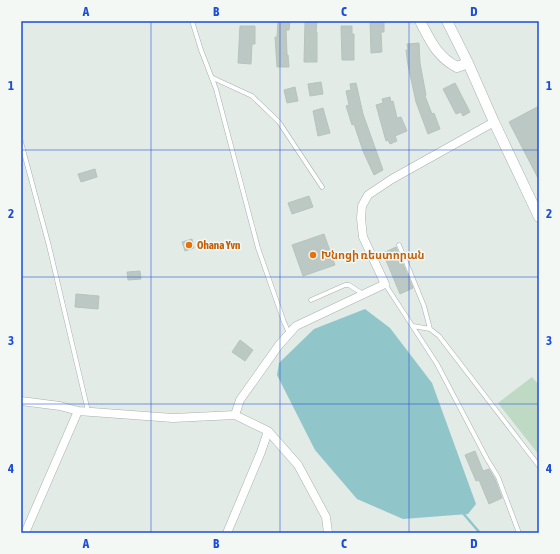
<svg xmlns="http://www.w3.org/2000/svg" width="560" height="554" font-family="'Asap Condensed','Noto Sans Armenian',sans-serif">
<style>
.green{fill:#bedac4}
.water{fill:#90c5ca}
.lines{fill:none;stroke-linecap:round;stroke-linejoin:round}
.stream{stroke:#90c5ca;stroke-width:2.5}
.building{fill:#bbc8c3;stroke:#b6c4bd}
.service-casing{stroke:#a6b2ad;stroke-width:5}
.minor-casing{stroke:#a6b2ad;stroke-width:9}
.tertiary-casing{stroke:#a6b2ad;stroke-width:11}
.service{stroke:#fff;stroke-width:4}
.minor{stroke:#fff;stroke-width:8}
.tertiary{stroke:#fff;stroke-width:10}
.grid{fill:none;stroke:#1d4ed8;stroke-width:1;stroke-opacity:0.55}
.food-dot{fill:#e8710a;stroke:#f3f8f5;stroke-width:1.5}
.labels{text-anchor:middle;dominant-baseline:central;stroke-width:3;stroke-linejoin:round;paint-order:stroke}
.food-label{font-size:11px;font-weight:bold;fill:#c56008;stroke:#f3f8f5;text-anchor:start}
.neatline{fill:none;stroke:#1d4ed8;stroke-width:1.5}
.grid-label{font-size:13px;text-anchor:middle;font-weight:bold;fill:#1d4ed8}
</style>
<rect width="100%" height="100%" fill="#e3ebe7"/>
<!-- green -->
<path class="green" d="M532,377L539,385V455L498,403Z"/>
<!-- water -->
<path class="water" d="M365,309L390,328L432,383L476,504L468,514L403,519L357,499L315,450L277,375L279,363L314,329Z"/>
<g class="lines">
<!-- stream -->
<path class="stream" d="M462,512L480,533"/>
</g>
<!-- building -->
<path class="building" d="M278,21H290L289,30H286L287,55H288L289,67H277L275,37H277Z
M305,21H317L316,32H317V62H304Z
M370,21H384V32H381L382,52L371,53Z
M240,26H255V44H252L251,64L238,63Z
M341,26H352V34H354V60H342Z
M419,43L420,63L426,95L425,96L432,114L434,113L440,129L428,134L416,102L408,65L406,50H408L407,44Z
M321,82L323,94L310,96L308,84Z
M356,83L363,114L383,170L374,175L363,151L354,124L352,125L346,106L349,105L346,91L351,90L350,84Z
M455,83L470,112L463,116L461,112L456,114L443,89Z
M295,87L298,101L287,103L284,90Z
M390,97L391,102L393,101L397,118L401,117L407,131L395,136L397,141L390,144L388,140L386,141L376,105L383,103L382,99Z
M539,106V180L509,122Z
M323,108L330,133L318,136L313,111Z
M95,169L97,177L81,182L78,174Z
M309,196L313,207L292,214L288,203Z
M324,234L335,265L303,276L292,245Z
M192,239L194,248L185,251L182,242Z
M396,247L413,288L400,294L383,253Z
M140,271L141,279L128,280L127,272Z
M76,294L99,296L98,309L75,307Z
M240,340L253,350L245,361L232,352Z
M475,451L483,471L489,469L495,479L502,498L489,504L479,480L476,481L465,455Z"/>
<g class="lines">
<!-- service casing -->
<g class="service-casing">
<path id="service" d="M192,21L201,50L216,89L258,248L284,322L289,333
M213,78L252,96L279,122L322,187
M21,142L49,246L88,411
M399,245L424,306L430,329
M385,284L437,364L487,459L498,477L519,533
M311,300L345,285H349L363,294
M413,326L430,329L439,336L539,466"/>
</g>
<!-- minor casing -->
<g class="minor-casing">
<path id="minor" d="M21,401L60,406L78,411L173,418L235,415L268,431L298,465L326,517L328,533
M235,415L240,400L279,345L296,326L385,284L363,237L361,218L362,206L368,195L392,179L494,122
M25,533L78,411
M227,533L261,452L268,431"/>
</g>
<!-- tertiary casing -->
<g class="tertiary-casing">
<path id="tertiary" d="M420,21C430,40 437,57 457,67L468,63
M447,21L468,63L494,122L539,217"/>
</g>
<!-- service -->
<use href="#service" class="service"/>
<!-- minor -->
<use href="#minor" class="minor"/>
<!-- tertiary -->
<use href="#tertiary" class="tertiary"/>
</g>
<!-- grid -->
<path class="grid" d="M151,21V533M280,21V533M409,21V533M21,150H539M21,277H539M21,404H539"/>
<!-- markers -->
<g class="food-dot">
<circle cx="189" cy="245" r="4"/>
<circle cx="313" cy="255" r="4"/>
</g>
<g class="labels">
<!-- food labels -->
<g class="food-label">
<text x="197" y="245">Ohana Yvn</text>
<text x="321" y="255">Խնոցի ռեստորան</text>
</g>
</g>
<!-- border -->
<rect width="560" height="554" fill="none" stroke="#f3f8f5" stroke-width="44"/>
<rect x="22" y="22" width="516" height="510" class="neatline"/>
<g class="grid-label">
<text x="86" y="16">A</text>
<text x="216" y="16">B</text>
<text x="344" y="16">C</text>
<text x="474" y="16">D</text>
<text x="11" y="90">1</text>
<text x="549" y="90">1</text>
<text x="11" y="218">2</text>
<text x="549" y="218">2</text>
<text x="11" y="345">3</text>
<text x="549" y="345">3</text>
<text x="11" y="473">4</text>
<text x="549" y="473">4</text>
<text x="86" y="548">A</text>
<text x="216" y="548">B</text>
<text x="344" y="548">C</text>
<text x="474" y="548">D</text>
</g>
</svg>
